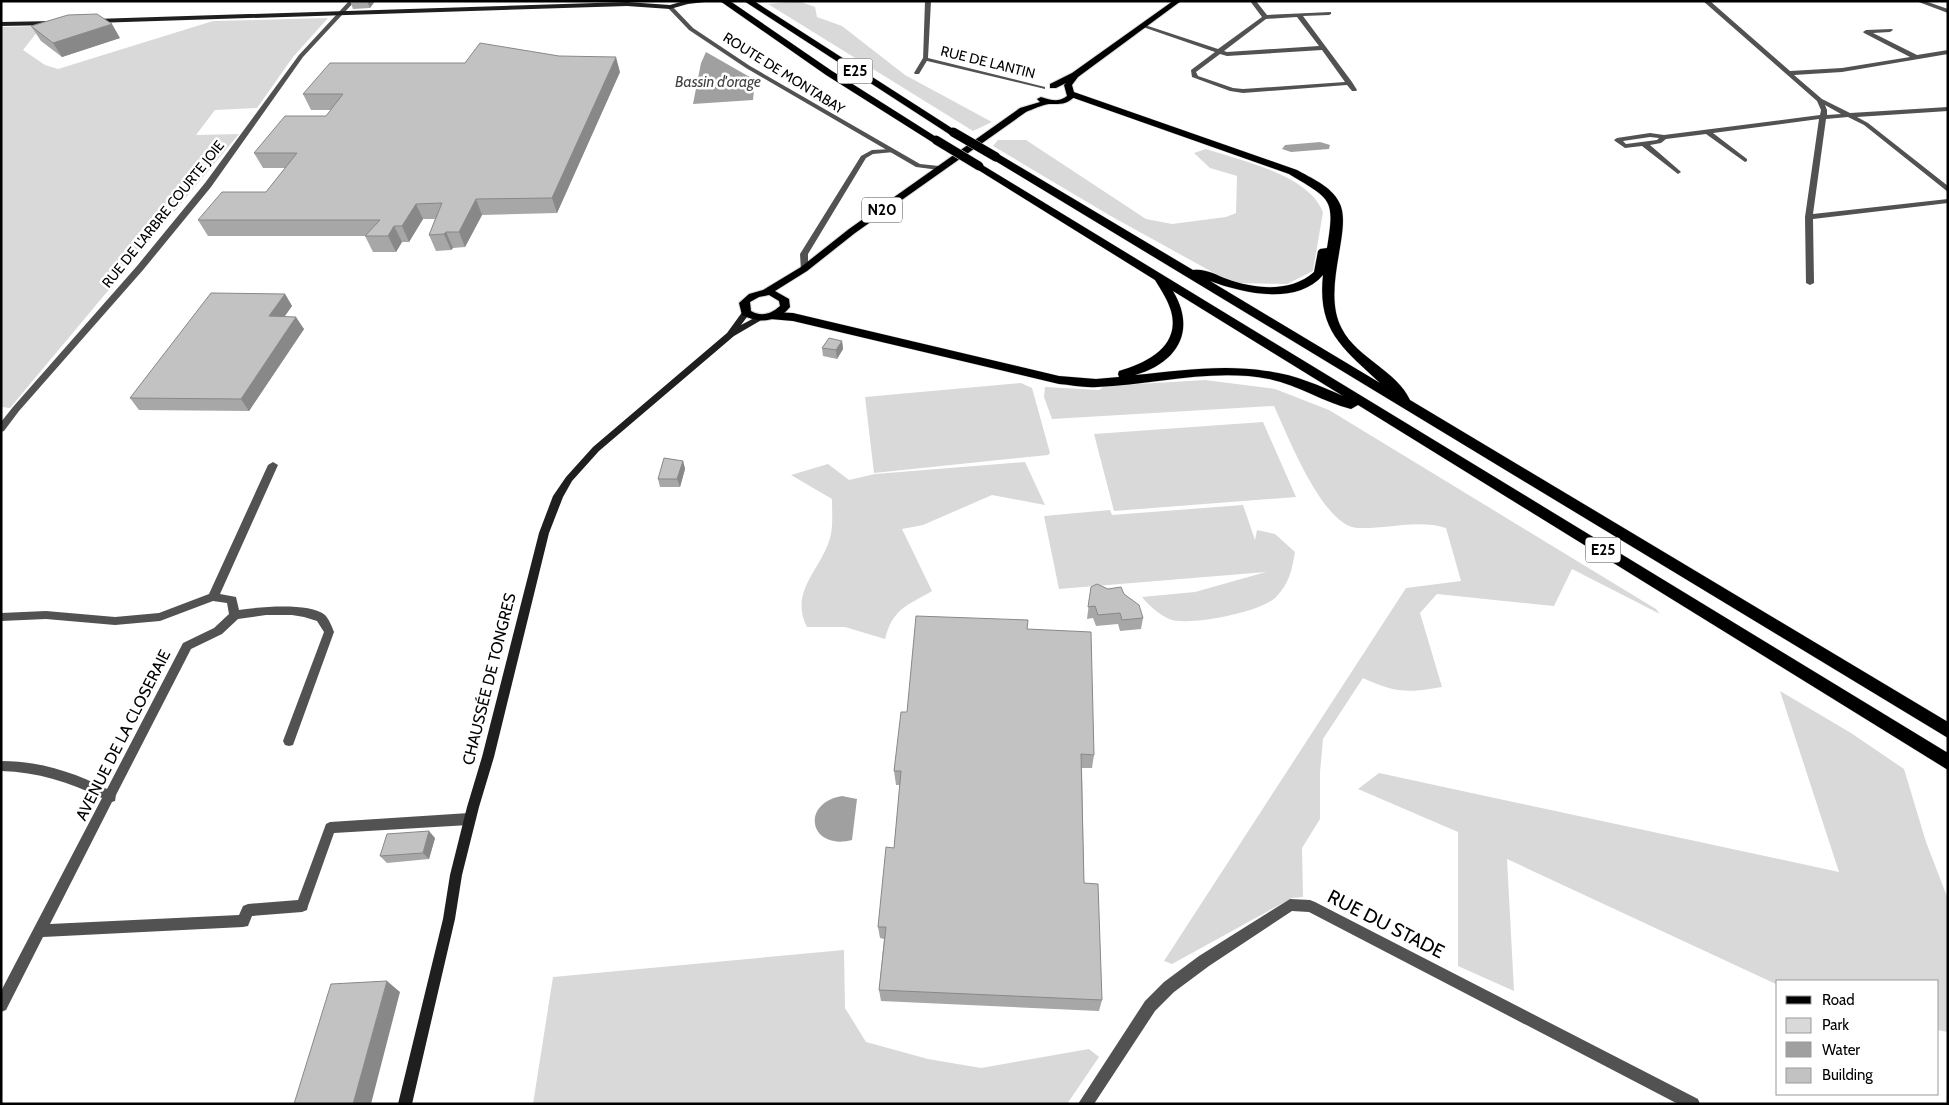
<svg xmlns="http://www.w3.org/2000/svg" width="1949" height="1105" font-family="Cabin,sans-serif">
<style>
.green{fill:#d9d9d9}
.water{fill:#a0a0a0}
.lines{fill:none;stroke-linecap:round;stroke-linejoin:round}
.primary-casing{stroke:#dbdbdb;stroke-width:2}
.motorway-casing{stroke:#dbdbdb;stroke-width:1}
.minor{fill:#525252;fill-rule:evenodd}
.tertiary{fill:#525252;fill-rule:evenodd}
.secondary{fill:#1f1f1f;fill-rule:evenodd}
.primary{fill:#000;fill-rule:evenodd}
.motorway{fill:#000;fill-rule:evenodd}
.motorway-bridge-casing{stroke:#dbdbdb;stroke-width:10;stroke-linecap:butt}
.motorway-bridge{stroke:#000;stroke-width:9}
.wall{fill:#a7a7a7}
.shaded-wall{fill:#888}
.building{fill:#c2c2c2;stroke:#888}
.labels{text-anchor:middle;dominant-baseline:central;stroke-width:5;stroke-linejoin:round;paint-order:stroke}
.far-street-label{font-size:14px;fill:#000;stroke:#fff}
.shield{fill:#fff;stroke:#4c4c4c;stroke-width:1}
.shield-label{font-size:15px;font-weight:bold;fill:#000}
.far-water-label{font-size:15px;font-style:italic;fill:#414141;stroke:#fff}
.street-label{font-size:16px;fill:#000;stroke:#fff}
.near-street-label{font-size:19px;fill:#000;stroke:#fff}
</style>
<rect width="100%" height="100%" fill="#fff"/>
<!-- green -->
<path class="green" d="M798,1L815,7L817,17L842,26L905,75L992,122L973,131L768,4Z
M328,18L293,57L257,108L215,110L196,135L239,134L10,408L1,407V27L42,26L23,50L45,65L58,69L213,21Z
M998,140H1026L1146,219L1172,224L1226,217L1236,213L1237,176L1210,168L1194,153L1206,149C1241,161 1308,174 1323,212L1313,271L1287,284L1232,283L1109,215L993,146Z
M1205,380L1275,389L1329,410L1656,609L1660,614L1572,569L1554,606L1437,594L1420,613L1442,687C1407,693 1395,693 1363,678L1323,739L1320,772V819L1302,848L1303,897L1292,898L1172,964L1164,961L1406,588L1461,581L1446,528C1418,519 1388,529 1358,528C1323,527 1288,436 1274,406L1052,419L1044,397L1045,387L1099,390L1105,386Z
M1021,383L1032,388L1050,453L1048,455L874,473L865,397Z
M1263,422L1296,497L1114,511L1094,434Z
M1025,462L1045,505L992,495L923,525L902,529L932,591C907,606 893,608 885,639L845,627H807C788,590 824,568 831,534C833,523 832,510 832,499L791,475L828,464L849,480L875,474Z
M1243,505L1255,540L1257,530L1275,534L1295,552C1292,570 1289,584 1276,597C1262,612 1188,627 1169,619C1159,614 1149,606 1142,597L1195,592L1266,572L1059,589L1044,516L1110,510L1112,515Z
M1780,691L1851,733L1904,769L1926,842L1948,899V1032L1938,1030V981H1778V985L1507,859L1514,991L1458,966V832L1358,789L1379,773L1839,872Z
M844,950L845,1008L866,1042L928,1059L981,1068L1089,1049L1099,1057L1067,1104H533L553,977Z"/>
<!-- water -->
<path class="water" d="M706,52L755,80L753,100L693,104L701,63Z
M1320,142L1330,145L1329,149L1291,152L1282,149L1285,145Z
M842,796L857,799L852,840C809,851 800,803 842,796Z"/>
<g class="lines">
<!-- primary casing -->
<g class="primary-casing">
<path id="primary" d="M1173,1H1181L1078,77L1072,85L1075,96C1067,105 1060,104 1049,104C1042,105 1033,109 1026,112L855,233L807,271L775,291L789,299L790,307C778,322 759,324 742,315L739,303L749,294L763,290L801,267L849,229L1020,108L1040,102L1037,99L1041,97C1051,100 1058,103 1067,96L1064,85L1066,83L1056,88H1050V84L1072,73ZM769,295L779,301L780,306C771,314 762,317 751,311L750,302L759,297Z"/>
</g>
<!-- motorway casing -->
<g class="motorway-casing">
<path id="motorway" d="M720,1H730L832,71L941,140L932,142L826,75Z
M744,1H754L958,132L949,134Z
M1071,91L1297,170C1311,178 1331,186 1339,202C1354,228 1320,289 1342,329C1357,358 1397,371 1410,400L1948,722V738L992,159V155H1000L1193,270C1204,268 1217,275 1227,279C1254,289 1291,293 1314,272L1318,251L1320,249L1327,248C1335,198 1332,200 1289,174L1068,96V92ZM1323,275C1317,331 1343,348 1380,383L1210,281C1242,293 1297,306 1323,275Z
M979,163L1948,753V770L1358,405L1351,409C1323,402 1298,385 1269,379C1212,368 1154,385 1097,387C1085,388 1071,385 1059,384L793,321L770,319L768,316L774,312L793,313L1059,376L1096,379L1119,377L1118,374L1119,371C1147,363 1181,346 1171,311C1168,300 1161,290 1155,280L975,168L974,166ZM1173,291L1343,396C1318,385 1293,374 1266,371C1222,364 1178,371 1135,375C1177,363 1197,331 1173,291Z"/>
</g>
<!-- minor -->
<path class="minor" d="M1250,1H1256L1267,15L1331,12V14L1329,15L1303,16L1352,82L1357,90L1356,91H1352L1347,85L1243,93L1230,91L1192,77L1191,70L1215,52L1140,26L1145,25L1218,49L1262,17ZM1297,17L1319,46L1227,52L1224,51L1266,19ZM1322,50L1345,82L1243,89L1233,88L1198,76L1196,72L1220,54L1227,56Z
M1703,1H1710L1790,71L1842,68L1910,57L1864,33L1863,32L1866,30L1892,29L1893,30L1890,32L1873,33L1917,55L1948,50V54L1842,72L1794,75L1822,99L1850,113L1948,107V111L1857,117L1868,123L1948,186V192L1864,125L1848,117L1826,119L1813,214L1948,199V203L1813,219L1814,283L1810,285L1806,283L1805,217L1819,119L1713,133L1747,159V161L1745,162L1706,134L1666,139L1661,143L1650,145L1680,171L1681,172L1678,174L1642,146L1625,148L1615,141L1614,140L1617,138L1650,133L1664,135L1820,115L1821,110L1817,101ZM1825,105L1841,114L1827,115V110ZM1650,137L1659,138L1657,140L1626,144L1623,141Z
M1916,1H1925L1948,9V13Z
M923,58L928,59L919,74H915L914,73Z
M892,149L895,151L894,152L873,154L866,158L808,254V269L807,271H801L800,254L861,156L872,150Z
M273,462L278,465L220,594L236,597L239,610C258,607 310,602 325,615C329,619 332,627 334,632L293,745L289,746L285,745L283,741L324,632L317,621L304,617L292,615H266L238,619L222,634L191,649L116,795L115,801L112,802L50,924L239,915L243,906L248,904L298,900L326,824L330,822L469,813L473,815L475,819L473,823L469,825L334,833L308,906L307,910L302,912L252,916L248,926L243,927L43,937L6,1010L1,1012V991L102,798C69,782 38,772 1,771V761C40,761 73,772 107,789L183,643L214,628L229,614L227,603L213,601L160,621L115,625L46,619L1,621V613L46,611L115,617L159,613L209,594L268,465Z
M1290,899L1310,900L1315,902L1698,1099L1700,1104H1678L1309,912L1292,911L1209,966L1174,992L1155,1011L1094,1104H1078L1145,1001L1164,982L1199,956Z"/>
<!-- tertiary -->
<path class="tertiary" d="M349,1H355L303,57L211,187L143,270L19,411L4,431L1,432V422L13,407L137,266L205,183L299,55Z
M925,1H931L928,58L1045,87V89L923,60Z
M668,6H672L693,28L750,66L920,164L939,166L942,168L939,170L916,167L746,68L689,30L668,8Z"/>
<!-- secondary -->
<path class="secondary" d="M684,1H713L688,4L670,9L627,6L95,23L92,21L95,19L627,2L670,5Z
M1,22L55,21L58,23L55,25L1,26Z
M746,310L750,313L741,325L758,316H764L765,318L734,336L599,451L572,481L563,497L549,533L494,757L479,807L462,875L455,919L412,1104H398L443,919L450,875L467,807L482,757L539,533L553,496L566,477L593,447L727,333L743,311Z"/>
<!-- primary -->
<use href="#primary" class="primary"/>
<!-- motorway -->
<use href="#motorway" class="motorway"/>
<!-- motorway-bridge casing -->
<g class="motorway-bridge-casing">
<path id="motorway-bridge" d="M953,132L996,157
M936,140L979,166"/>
</g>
<!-- motorway-bridge -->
<use href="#motorway-bridge" class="motorway-bridge"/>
</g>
<!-- wall -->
<path class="wall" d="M350,1H375L370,8L353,9Z
M31,26L120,38L62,57L41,41Z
M620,72L557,213L482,215L465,247L453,248L451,250L436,251L429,235L435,219H423L409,242H402L396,252H373L365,236H208L198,220L266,192L285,168H263L254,153L326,116L331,110H311L303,94Z
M285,294L292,306L285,316L304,329L249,411L139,410L130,398Z
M842,341L843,349L837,359L823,356L822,348Z
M683,461L685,469L680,487H660L658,479Z
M1091,587L1108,589L1124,594L1143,618L1141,629L1120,631L1118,624L1096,626L1093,618L1087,619Z
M907,712L1094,755L1092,768H1082L1084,883L1102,1000L1099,1011L881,1001L879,990L884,939L880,938L878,927L894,848L900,785H896L894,771Z
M435,838L429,859L387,863L380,856Z"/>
<!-- shaded-wall -->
<path class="shaded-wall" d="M367,1H375L370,8Z
M112,24L120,38L62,57L53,43Z
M616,57L620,72L557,213L552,198Z
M476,199L482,215L465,247L459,232Z
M416,204L423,219L409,242L402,226Z
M394,226L402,242L396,252L388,236Z
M446,232L453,248L451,250L444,234Z
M285,294L292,306L276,328L269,316Z
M296,317L304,329L249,411L241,399Z
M842,341L843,349L837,359L836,350Z
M683,461L685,469L680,487L677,479Z
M429,831L435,838L429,859L423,853Z
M387,981L400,992L371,1104H353Z"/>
<!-- building -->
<path class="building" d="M97,14L112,24L53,43L31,26L68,15Z
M480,43L559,56L616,57L552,198L476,199L459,232H446L444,234L429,235L442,203L416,204L402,226H394L388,236H365L380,220H198L222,192H266L297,153H254L285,116H326L343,94H303L330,63H465Z
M211,293L285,294L269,316L296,317L241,399L130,398Z
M829,338L842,341L836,350L822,348Z
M664,458L683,461L677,479H658Z
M1097,584L1108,589L1121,587L1124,594L1139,605L1143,618L1122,620L1120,613L1098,615L1095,606L1088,607L1091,587Z
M916,616L1028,620L1027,629L1091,632L1094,755L1081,754L1084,883L1098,884L1102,1000L879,990L886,927H878L886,847L894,848L901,771H894L901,712H907Z
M429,831L423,853L380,856L387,834Z
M387,981L353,1104H294L331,984Z"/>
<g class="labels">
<!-- far-street labels -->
<g class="far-street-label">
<text transform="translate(988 62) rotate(14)">RUE DE LANTIN</text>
<text transform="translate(784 73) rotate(32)">ROUTE DE MONTABAY</text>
<text transform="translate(163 214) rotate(-51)">RUE DE L'ARBRE COURTE JOIE</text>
</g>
<!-- shield labels -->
<g class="shield">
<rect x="837.5" y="58.5" width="35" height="25" rx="4"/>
<rect x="862" y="197.5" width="40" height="25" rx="4"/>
<rect x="1585.5" y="537.5" width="35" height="25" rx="4"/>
</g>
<g class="shield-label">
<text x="855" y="71">E25</text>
<text x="882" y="210">N20</text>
<text x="1603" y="550">E25</text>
</g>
<!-- far-water labels -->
<g class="far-water-label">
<text x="718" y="82">Bassin d'orage</text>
</g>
<!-- street labels -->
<g class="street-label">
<text transform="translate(489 679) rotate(-76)">CHAUSSÉE DE TONGRES</text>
<text transform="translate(123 735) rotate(-63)">AVENUE DE LA CLOSERAIE</text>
</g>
<!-- near-street labels -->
<g class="near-street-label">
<text transform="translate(1386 924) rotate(27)">RUE DU STADE</text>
</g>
</g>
<!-- border -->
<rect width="1949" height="1105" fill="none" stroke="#000000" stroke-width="5"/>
<!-- legend -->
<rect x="1776" y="980" width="162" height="115" fill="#ffffff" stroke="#999999"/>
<rect x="1786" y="996" width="25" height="8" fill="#000000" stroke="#999999"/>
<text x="1822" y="1005" font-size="15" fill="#000000">Road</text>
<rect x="1786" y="1018" width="25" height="15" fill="#d9d9d9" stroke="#999999"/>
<text x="1822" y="1030" font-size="15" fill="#000000">Park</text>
<rect x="1786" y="1042" width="25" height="15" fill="#a0a0a0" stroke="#999999"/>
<text x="1822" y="1055" font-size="15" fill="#000000">Water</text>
<rect x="1786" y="1068" width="25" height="15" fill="#c2c2c2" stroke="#999999"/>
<text x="1822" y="1080" font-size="15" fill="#000000">Building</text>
</svg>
